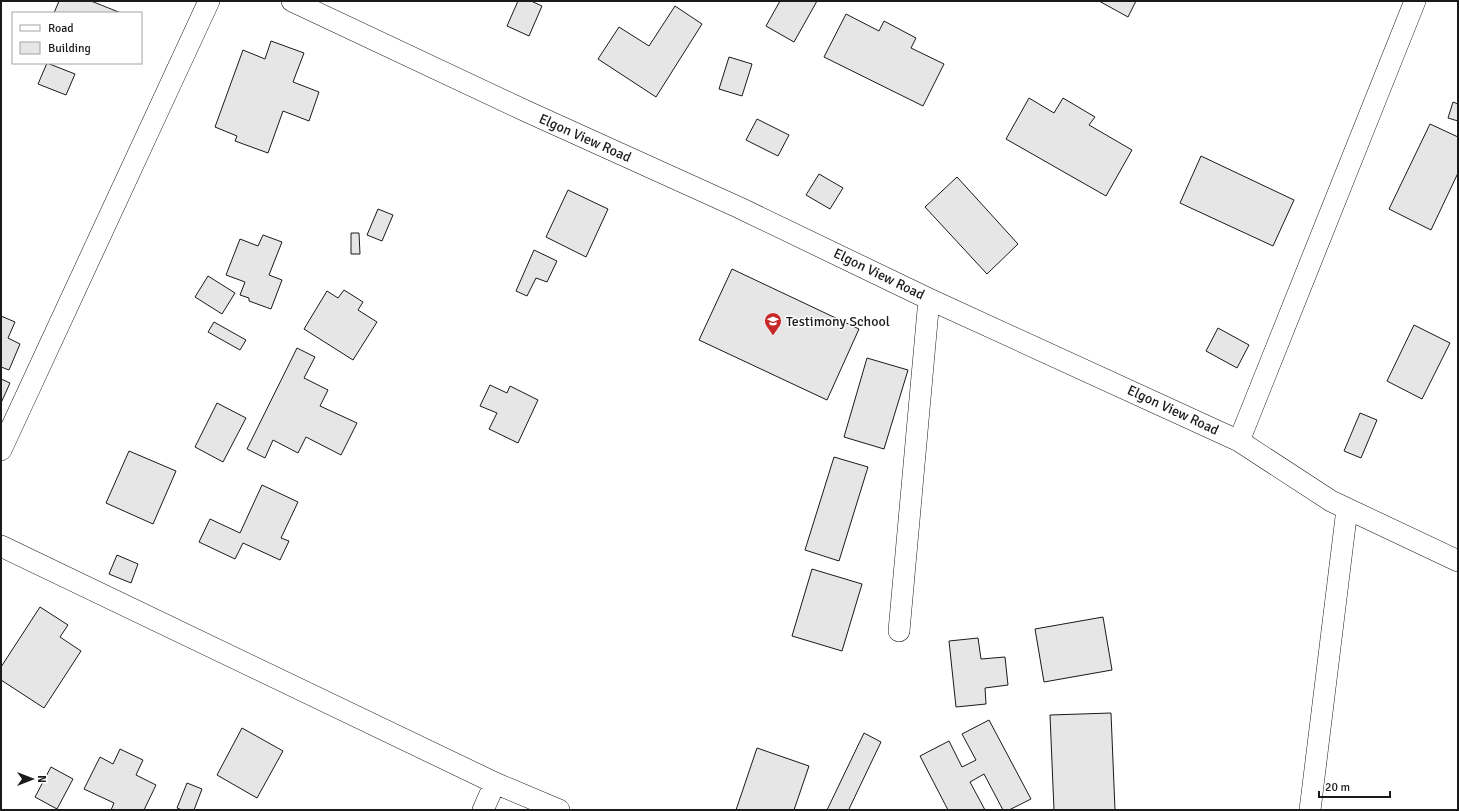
<svg xmlns="http://www.w3.org/2000/svg" width="1459" height="811" font-family="Signika,sans-serif">
<style>
.building{fill:#e6e6e6;stroke:#1a1a1a}
.lines{fill:none;stroke-linecap:round;stroke-linejoin:round}
.street-casing{stroke:#1a1a1a;stroke-width:22}
.street{stroke:#fff;stroke-width:21}
.labels{text-anchor:middle;dominant-baseline:central;stroke-width:3;stroke-linejoin:round;paint-order:stroke}
.street-label{font-size:14px;fill:#1a1a1a;stroke:#fff}
.poi-label{font-size:14px;fill:#1a1a1a;stroke:#fff;text-anchor:start}
</style>
<rect width="100%" height="100%" fill="#fff"/>
<!-- building -->
<path class="building" d="M59,1H91L121,13H54Z
M518,1H531L542,6L529,36L507,26Z
M780,1H817L794,42L766,26Z
M1099,1H1136L1128,17Z
M675,6L702,24L656,97L598,59L619,27L649,46Z
M846,14L879,31L884,21L916,38L911,48L944,64L923,106L824,57Z
M271,41L304,53L293,82L319,92L309,121L283,111L268,153L235,141L237,136L215,127L243,50L265,59Z
M729,57L752,64L742,96L719,89Z
M47,63L75,74L66,95L38,84Z
M1029,98L1054,113L1063,98L1095,117L1089,125L1132,150L1106,196L1006,139Z
M1453,102L1458,104V121L1448,118Z
M757,119L789,135L778,156L746,140Z
M1430,124L1458,137V173L1431,230L1389,209Z
M1201,156L1294,200L1273,246L1180,203Z
M819,174L843,188L830,209L806,195Z
M957,177L1018,244L987,274L925,207Z
M568,190L608,209L586,257L546,237Z
M378,209L393,215L382,241L367,235Z
M351,233H359L360,254H351Z
M263,235L282,242L269,275L282,280L271,309L249,301V298L240,295L245,282L226,275L240,239L258,246Z
M534,250L557,261L547,282L536,278L527,296L516,291Z
M732,269L859,329L827,400L699,340Z
M208,276L235,293L222,314L195,297Z
M344,290L363,302L358,310L377,322L353,360L304,329L327,291L338,298Z
M1,316L15,322L8,338L20,344L9,370L1,367Z
M214,322L246,340L240,350L208,332Z
M1414,325L1450,343L1422,399L1387,381Z
M1218,328L1249,345L1237,368L1206,351Z
M297,348L315,357L304,378L328,390L320,406L357,423L341,455L306,437L298,453L273,440L265,458L247,449Z
M867,358L908,370L884,449L844,437Z
M1,379L10,383L1,403Z
M490,385L507,393L510,386L538,400L518,443L489,429L497,413L480,406Z
M217,403L246,418L223,462L195,447Z
M1360,413L1377,420L1361,458L1344,451Z
M129,451L176,471L153,524L106,503Z
M834,457L868,467L839,561L805,550Z
M262,485L298,502L281,538L289,541L280,560L243,543L235,559L199,542L210,519L240,533Z
M117,555L138,564L131,583L109,574Z
M812,569L862,584L842,651L792,636Z
M40,607L68,625L60,637L81,651L44,708L1,680V667Z
M1103,617L1112,670L1044,682L1035,629Z
M978,638L981,659L1005,657L1008,685L985,688L986,704L956,707L949,641Z
M1111,713L1115,810H1054L1050,715Z
M989,720L1031,799L1009,810H1003L984,774L970,782L985,810H948L920,756L949,741L962,767L976,760L962,734Z
M242,728L283,751L257,798L217,775Z
M864,733L881,742L849,809L851,810H827Z
M757,748L809,766L794,810H736Z
M120,749L143,760L136,775L156,785L144,810H111L114,803L84,789L100,757L113,764Z
M51,767L73,779L57,809L35,797Z
M187,783L202,789L194,810H182L177,808Z"/>
<g class="lines">
<!-- street casing -->
<g class="street-casing">
<path id="street" d="M292,1L528,112L740,208L929,299L1239,441L1331,501L1458,561
M1239,441L1415,1
M1,450L209,1
M1,546L495,783L559,810
M899,631L929,299
M483,810L495,783
M1310,810L1347,509"/>
</g>
<!-- street -->
<use href="#street" class="street"/>
</g>
<!-- icons -->
<defs>
<g id="school-pin" transform="scale(0.9)"><path d="M0 17L-7.5 6A9.5 9.5 0 1 1 7.5 6Z" fill="#c62828" stroke="#fff"/><path d="M0-5L7-2L0 1L-7-2ZM-4 1L0 2.5L4 1V4Q0 6-4 4Z" fill="#fff"/></g>
</defs>
<g fill-rule="evenodd">
<use href="#school-pin" x="773" y="321"/>
</g>
<g class="labels">
<!-- street labels -->
<g class="street-label">
<text transform="translate(585 138) rotate(24)">Elgon View Road</text>
<text transform="translate(879 274) rotate(26)">Elgon View Road</text>
<text transform="translate(1173 410) rotate(25)">Elgon View Road</text>
</g>
<!-- poi labels -->
<g class="poi-label">
<text x="786" y="321">Testimony School</text>
</g>
</g>
<!-- border -->
<rect width="1459" height="811" fill="none" stroke="#1a1a1a" stroke-width="4"/>
<!-- legend -->
<rect x="12" y="12" width="130" height="52" fill="#ffffff" stroke="#a3a3a3"/>
<rect x="20" y="25" width="20" height="6" fill="#ffffff" stroke="#a3a3a3"/>
<text x="48" y="32" font-size="12" fill="#1a1a1a">Road</text>
<rect x="20" y="42" width="20" height="12" fill="#e6e6e6" stroke="#a3a3a3"/>
<text x="48" y="52" font-size="12" fill="#1a1a1a">Building</text>
<!-- north arrow -->
<g transform="translate(32 779) rotate(90)" stroke="#ffffff" stroke-width="3" paint-order="stroke">
<path d="M0-3L7 15L0 10L-7 15Z" fill="#1a1a1a"/>
<text y="-6" font-size="11" font-weight="bold" text-anchor="middle" fill="#1a1a1a">N</text>
</g>
<!-- scale -->
<path d="M1319 791v6h71v-6" fill="none" stroke="#1a1a1a" stroke-width="2"/>
<text x="1325" y="791" font-size="12" fill="#1a1a1a" stroke="#ffffff" stroke-width="3" paint-order="stroke">20 m</text>
</svg>
